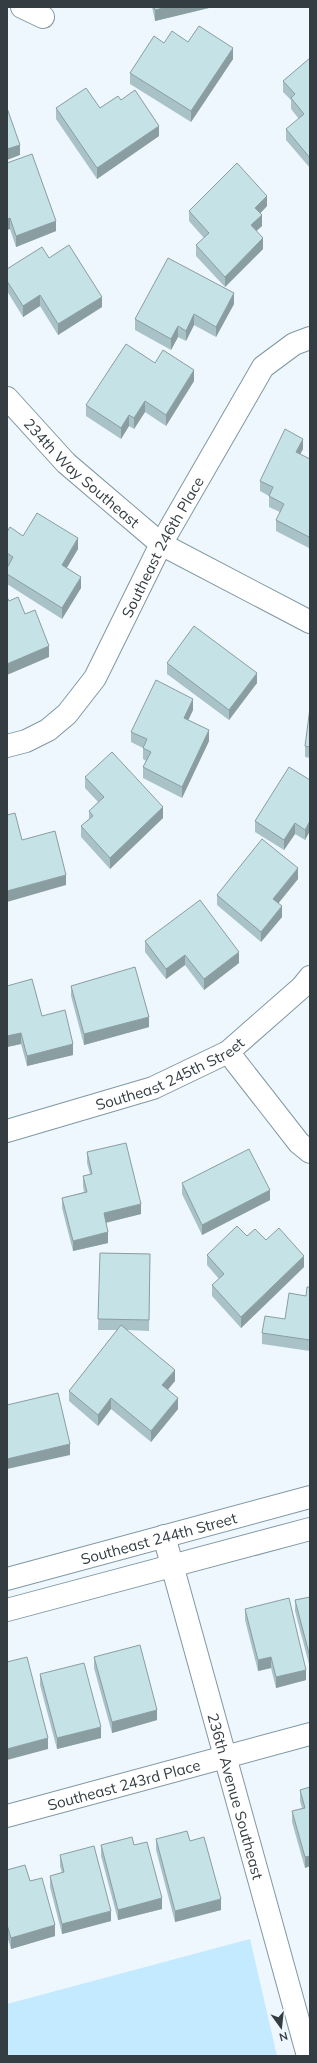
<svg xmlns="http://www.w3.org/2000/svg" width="317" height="2063" font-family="Mulish,sans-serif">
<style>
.green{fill:#c3eaff}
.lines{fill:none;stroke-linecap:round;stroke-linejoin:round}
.minor-casing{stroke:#8198a4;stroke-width:24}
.minor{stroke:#fff;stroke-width:22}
.wall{fill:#a9c2c7}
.shaded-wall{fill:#8a9ea2}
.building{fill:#c5e2e7;stroke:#8a9ea2}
.labels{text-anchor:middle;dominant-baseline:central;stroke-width:3;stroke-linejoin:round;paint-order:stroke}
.street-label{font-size:15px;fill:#333d42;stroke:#edf7fd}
</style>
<rect width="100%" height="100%" fill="#edf7fd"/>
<!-- green -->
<path class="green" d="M250,1939L277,2056H7V2004Z"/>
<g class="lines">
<!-- minor casing -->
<g class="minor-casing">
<g id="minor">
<path d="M22,7L43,17"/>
<path id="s1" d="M7,398L66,463L161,544L310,622"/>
<path id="s2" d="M7,746L26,741L48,730L67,714L95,678L161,544L263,367L294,344L310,338"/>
<path d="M228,1052L299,1143L310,1152"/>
<path id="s3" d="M7,1131L153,1088L228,1052L302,987L310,977"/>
<path id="s4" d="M164,1536L308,2056"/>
<path id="s5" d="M7,1579L310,1497"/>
<path d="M7,1610L310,1529"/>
<path id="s6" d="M7,1816L310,1734"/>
</g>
</g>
<!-- minor -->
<use href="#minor" class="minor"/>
</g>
<!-- wall -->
<path class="wall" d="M152,7H213L155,21Z
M188,42L233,59L191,122L130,84V73L164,43Z
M310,58V168L286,140V129L299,119L291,109V100L283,92V81Z
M121,100L159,136L97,179L56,119V108H100Z
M7,163L56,231L16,247L10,229L7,230Z
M267,206L260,213L262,226L256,231L263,249L225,287L196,256V245L204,238L189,221V211Z
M49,258L102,307L58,335L40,306L23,317L7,291V269Z
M234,304L216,337L194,325L186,341L178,337L171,350L135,330V319Z
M155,363L194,381L166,426L145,412L134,429L129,426L121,439L86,416V405Z
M303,449L300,454L310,459V547L309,548L276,531V520L280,512L269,507V496L260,491V481Z
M7,532L78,549L66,568L81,588L62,619L7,584V568L9,565L7,564Z
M167,663L257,683L229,720L167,674Z
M310,708V758L305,757V746Z
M193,710L188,720L209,741L182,798L143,778V767L146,761L143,759V748L131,742V732Z
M85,777L163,818L110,869L81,837V826L89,819V811L98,802L85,788Z
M310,780L305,840L295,834L284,850L255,832V821Z
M298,879L278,903L282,917L261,942L217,905V895Z
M145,941L239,963L204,990L185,965L166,979L145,952Z
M7,986L42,1016L73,1055L27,1066L21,1044L7,1047Z
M71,986L149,1027L84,1045L71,996Z
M87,1152L141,1214L106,1223L108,1243L73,1251L62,1208V1198L84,1192L83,1186V1176L90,1174L87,1163Z
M182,1183L270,1200L202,1235L182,1194Z
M247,1236L266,1240L304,1267L241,1328L212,1296V1285L219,1279L207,1265V1255Z
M100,1253L150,1254L149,1331L127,1330L175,1381L168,1390L178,1409L151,1442L111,1409L98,1426L69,1401V1391L117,1330H98Z
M310,1287V1351L262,1344V1333L285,1319L306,1296Z
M310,1597V1668L295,1611V1600Z
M245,1609L306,1680L276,1688L271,1668L258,1671L245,1620Z
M94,1657L157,1720L112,1733L94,1668Z
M40,1674L101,1738L57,1749L40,1685Z
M310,1787V1866L305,1868L292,1822V1811L302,1808L300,1801V1790Z
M156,1839L190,1841L221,1910L175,1922L156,1850Z
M101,1845L162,1909L118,1920L101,1856Z
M60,1855L111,1921L62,1934L50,1887V1876L62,1873L60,1866Z
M7,1870L30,1881L55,1936L11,1949L7,1936Z"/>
<!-- shaded-wall -->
<path class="shaded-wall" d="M167,7H213L155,21V10Z
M233,48V59L191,122V111Z
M159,126V136L97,179V168Z
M20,145V155L7,160V149Z
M267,196V206L255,219V208Z
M262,215V226L251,236V225Z
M10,218V229L7,230V219Z
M56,221V231L16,247V236Z
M263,238V249L225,287V277Z
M234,293V304L216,337V327Z
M40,295V306L23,317V306Z
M102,297V307L58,335V324Z
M194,314V325L186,341V331Z
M178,326V337L171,350V339Z
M194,370V381L166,426V415Z
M145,401V412L134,429V418Z
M129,415V426L121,439V428Z
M303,439V449L296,462V452Z
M310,536V547L309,548V537Z
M78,538V549L62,576V565Z
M81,577V588L62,619V608Z
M49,646V657L7,675V664Z
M257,673V683L229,720V710Z
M193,699V710L184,729V718Z
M209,730V741L182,798V787Z
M163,807V818L110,869V858Z
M310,821V831L305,840V830Z
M295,823V834L284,850V840Z
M298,868V879L273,910V899Z
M66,875V885L7,902V891Z
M282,906V917L261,942V932Z
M239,952V963L204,990V979Z
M185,955V965L166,979V969Z
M149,1017V1027L84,1045V1034Z
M21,1033V1044L7,1047V1036Z
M73,1044V1055L27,1066V1056Z
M270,1190V1200L202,1235V1225Z
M141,1204V1214L104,1223V1213Z
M108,1232V1243L73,1251V1241Z
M304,1256V1267L241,1328V1317Z
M175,1370V1381L162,1396V1385Z
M111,1398V1409L98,1426V1415Z
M178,1398V1409L151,1442V1431Z
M70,1444V1455L7,1469V1459Z
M271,1657V1668L258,1671V1660Z
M306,1670V1680L276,1688V1677Z
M157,1710V1720L112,1733V1722Z
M101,1727V1738L57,1749V1738Z
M48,1738V1749L7,1760V1749Z
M310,1856V1866L305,1868V1857Z
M162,1898V1909L118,1920V1910Z
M221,1899V1910L175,1922V1911Z
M111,1911V1921L62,1934V1924Z
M55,1925V1936L11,1949V1938Z"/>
<!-- building -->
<path class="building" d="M154,7H167L155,10Z
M199,26L233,48L191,111L130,73L154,36L164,43L172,31L188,42Z
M310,58V158L286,129L304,114L291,98L295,94L283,81Z
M86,88L100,108L118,96L121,100L135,90L159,126L97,168L56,108Z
M7,108L20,145L7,149Z
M32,154L56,221L16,236L10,218L7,219V163Z
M237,163L267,196L255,208L262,215L251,225L263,238L225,277L196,245L209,233L189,211Z
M69,245L102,297L58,324L40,295L23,306L7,281V269L42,247L49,258Z
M168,258L234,293L216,327L194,314L186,331L178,326L171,339L135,319Z
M126,344L155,363L163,350L194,370L166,415L145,401L134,418L129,415L121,428L86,405Z
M285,429L303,439L296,452L310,459V536L309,537L276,520L284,504L269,496L273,487L260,481Z
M37,513L78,538L62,565L81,577L62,608L7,574V568L13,557L7,553V532L10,527L23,536Z
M7,597L9,601L18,597L25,614L35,610L49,646L7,664Z
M194,626L257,673L229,710L167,663Z
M156,680L193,699L184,718L209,730L182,787L143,767L151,752L143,748L147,739L131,732Z
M310,708V747L305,746Z
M112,752L163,807L110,858L81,826L93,816L89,811L104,797L85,777Z
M289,767L310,780V821L305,830L295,823L284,840L255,821Z
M15,813L22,840L55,831L66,875L7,891V815Z
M262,839L298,868L273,899L282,906L261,932L217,895Z
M200,900L239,952L204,979L185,955L166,969L145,941Z
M135,967L149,1017L84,1034L71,986Z
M32,979L42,1016L65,1010L73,1044L27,1056L21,1033L7,1036V986Z
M126,1143L141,1204L104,1213L108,1232L73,1241L62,1198L87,1192L83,1176L92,1174L87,1152Z
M249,1149L270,1190L202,1225L182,1183Z
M237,1226L247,1236L255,1229L266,1240L279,1228L304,1256L241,1317L212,1285L224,1274L207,1255Z
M100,1253L150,1254L149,1320L98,1319Z
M307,1287H310V1340L262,1333L265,1316L285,1319L289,1293L306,1296Z
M121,1325L175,1370L162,1385L178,1398L151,1431L111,1398L98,1415L69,1391Z
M58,1393L70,1444L7,1459V1405Z
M310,1597V1657L295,1600Z
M289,1598L306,1670L276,1677L271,1657L258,1660L245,1609Z
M140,1645L157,1710L112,1722L94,1657Z
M27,1657L48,1738L7,1749V1662Z
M84,1663L101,1727L57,1738L40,1674Z
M310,1787V1856L305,1857L292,1811L305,1808L300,1790Z
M187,1831L190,1841L204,1837L221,1899L175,1911L156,1839Z
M132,1837L134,1845L147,1842L162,1898L118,1910L101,1845Z
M94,1846L111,1911L62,1924L50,1876L64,1872L60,1855Z
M25,1865L30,1881L42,1878L55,1925L11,1938L7,1925V1870Z"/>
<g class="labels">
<!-- street labels -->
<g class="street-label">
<text stroke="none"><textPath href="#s1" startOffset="106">234th Way Southeast</textPath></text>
<text stroke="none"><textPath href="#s2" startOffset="262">Southeast 246th Place</textPath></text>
<text stroke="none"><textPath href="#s3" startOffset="173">Southeast 245th Street</textPath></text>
<text stroke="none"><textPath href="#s5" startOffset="157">Southeast 244th Street</textPath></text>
<text stroke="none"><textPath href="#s6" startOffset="121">Southeast 243rd Place</textPath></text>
<text stroke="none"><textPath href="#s4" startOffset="270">236th Avenue Southeast</textPath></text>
</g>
</g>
<!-- border -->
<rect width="317" height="2063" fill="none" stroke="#333d42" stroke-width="16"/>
<!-- north arrow -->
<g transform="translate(281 2027) rotate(165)" stroke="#edf7fd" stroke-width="3" paint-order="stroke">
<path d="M0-3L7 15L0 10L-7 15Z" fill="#333d42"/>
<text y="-6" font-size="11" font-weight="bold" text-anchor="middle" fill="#333d42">N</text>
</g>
</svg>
